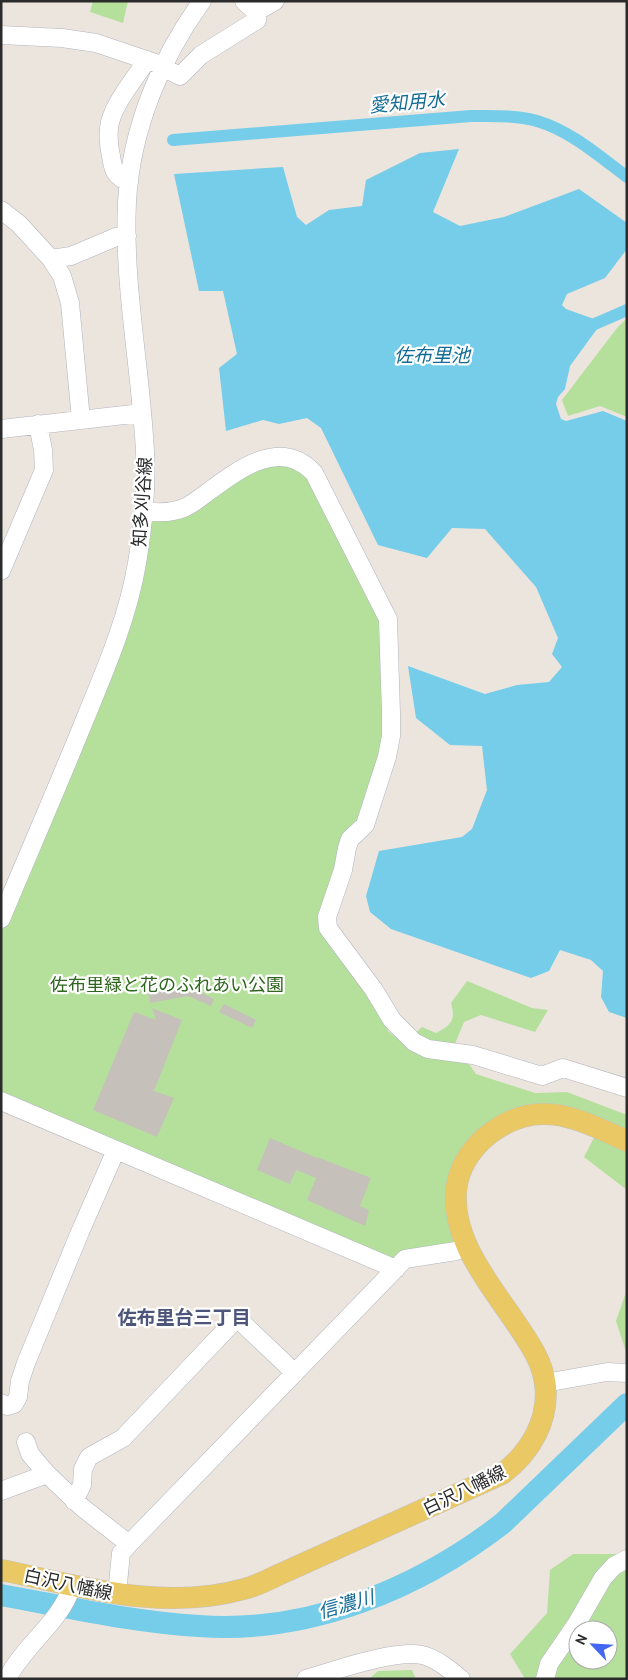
<svg xmlns="http://www.w3.org/2000/svg" width="628" height="1680" font-family="'PT Sans','Noto Sans JP',sans-serif">
<style>
.green{fill:#b5e09c;fill-rule:evenodd}
.water{fill:#75cde9}
.lines{fill:none;stroke-linecap:round;stroke-linejoin:round}
.canal{stroke:#75cde9;stroke-width:12}
.river{stroke:#75cde9;stroke-width:22}
.building{fill:#c5c0b9}
.minor-casing{stroke:#b1b4be;stroke-width:19}
.major-casing{stroke:#c4c4c4;stroke-width:22}
.minor{stroke:#fff;stroke-width:18}
.major{stroke:#eac864;stroke-width:21}
.labels{text-anchor:middle;dominant-baseline:central;stroke-width:4.5;stroke-linejoin:round;paint-order:stroke}
.street-label{font-size:18px;fill:#2b2b2b;stroke:#fff}
.park-label{font-size:18px;fill:#2e651d;stroke:#fff}
.water-label{font-size:19px;font-style:italic;fill:#136c96;stroke:#fff}
.neighbourhood-label{font-size:19px;font-weight:bold;fill:#4d567a;stroke:#fff}
</style>
<rect width="100%" height="100%" fill="#ece5de"/>
<!-- green -->
<path class="green" d="M93,1H128L123,23L90,12Z
M627,318V417L600,406L568,416L562,400L617,328Z
M256,461H300L388,619L391,736L324,911L385,1019L388,1031L404,1044L422,1027L436,1033C451,1025 456,1021 451,1003L467,981L532,1008L548,1010L535,1032L481,1015L464,1022L455,1044L476,1074L535,1093L567,1092L627,1115V1190L584,1157L602,1122L562,1106L463,1150L455,1239L451,1245L391,1260L1,1096V919L109,660L144,511L158,513Z
M627,1289V1355L616,1321Z
M573,1554H627V1679H525L510,1654L547,1613L550,1570ZM578,1630H608V1660H578Z
M412,1670L416,1679H369L378,1671Z"/>
<!-- water -->
<path class="water" d="M459,149L433,212L460,226L504,217L579,189L627,223V249L605,278L567,294L562,305L566,309L594,319L597,329L570,366L565,389L558,397L556,404L561,419L566,421L603,411L627,421V1018L609,1012L601,997L603,971L591,960L560,950L549,971L531,978L391,929L370,912L366,896L379,851L462,837L472,829L487,790L482,746L450,745L416,718L408,666L485,694L517,685L549,682L562,667L552,654L558,638L536,587L485,529L452,528L427,558L378,545L321,428L307,418L279,424L263,420L226,431L219,368L237,354L223,291H199L174,174L283,167L297,217L306,225L329,210L362,206L366,180L420,153Z"/>
<g class="lines">
<!-- canal -->
<path class="canal" d="M173,140L471,116C493,116 516,115 537,121C571,131 599,156 627,177
M581,330L627,310"/>
<!-- river -->
<path class="river" d="M1,1595C67,1607 132,1622 199,1626C309,1634 418,1589 503,1523L627,1404"/>
</g>
<!-- building -->
<path class="building" d="M188,986L214,999L211,1006L188,996L150,1003L148,993Z
M224,1004L256,1020L252,1028L219,1012Z
M152,1008L182,1020L154,1091L174,1098L157,1137L93,1110L134,1012L156,1020Z
M270,1138L317,1158V1157L371,1178L360,1206L369,1210L365,1226L307,1200L316,1178L296,1170L290,1184L257,1170Z"/>
<g class="lines">
<!-- minor casing -->
<g class="minor-casing">
<path id="minor" d="M244,1L256,12
M1,35L62,38L96,43L164,66
M172,72L180,76L201,55L257,20L256,12L275,1
M129,182C115,177 113,170 111,156C109,147 108,137 109,128C111,106 135,79 147,60
M1,210L19,224L51,259L62,276L70,303L81,420
M51,259L71,256L116,237L127,236
M1,429L142,413
M144,511C157,513 173,513 186,507C194,503 201,497 208,492C239,469 281,437 314,473L388,619L391,713V736L387,757L365,825L350,839L347,848L343,870L327,917L328,928L374,990L392,1020L414,1042L428,1049L473,1055L542,1076L563,1068L627,1088
M1,571L44,470L43,450L38,424
M1,919C29,852 58,786 85,719C106,668 128,617 137,563C143,527 147,489 145,452C141,369 123,286 127,202C131,130 160,59 202,1
M1,1101L396,1269
M545,1383L607,1372L627,1373
M1,1403L7,1406L14,1404L18,1397L20,1381L26,1363L80,1232L116,1150
M26,1442L30,1454L47,1474L83,1508L129,1544
M1,1491L47,1474
M74,1501L82,1485L83,1469L89,1457L123,1438L237,1318L295,1373
M117,1594L121,1553L129,1544L405,1259L456,1251L466,1246
M7,1679C24,1645 60,1623 72,1586
M306,1679C334,1671 395,1649 422,1655C436,1658 450,1670 461,1679
M545,1679L549,1664L577,1623L603,1578L614,1566L627,1559"/>
</g>
<!-- major casing -->
<g class="major-casing">
<path id="major" d="M1,1570C82,1586 161,1612 244,1589C255,1586 266,1581 276,1576L502,1474C530,1453 550,1420 545,1383C542,1361 530,1344 518,1326C490,1284 448,1237 457,1184C461,1163 475,1144 492,1132C540,1097 580,1120 627,1141"/>
</g>
<!-- minor -->
<use href="#minor" class="minor"/>
<!-- major -->
<use href="#major" class="major"/>
</g>
<g class="labels">
<!-- street labels -->
<g class="street-label">
<text transform="translate(142 502) rotate(-86)">知多刈谷線</text>
<text transform="translate(464 1490) rotate(-26)">白沢八幡線</text>
<text transform="translate(68 1584) rotate(12)">白沢八幡線</text>
</g>
<!-- park labels -->
<g class="park-label">
<text x="167" y="984">佐布里緑と花のふれあい公園</text>
</g>
<!-- water labels -->
<g class="water-label">
<text transform="translate(407 102) rotate(-5)">愛知用水</text>
<text x="432" y="355">佐布里池</text>
<text transform="translate(346 1604) rotate(-16)">信濃川</text>
</g>
<!-- neighbourhood labels -->
<g class="neighbourhood-label">
<text x="184" y="1317">佐布里台三丁目</text>
</g>
</g>
<!-- border -->
<rect width="628" height="1680" fill="none" stroke="#2b2b2b" stroke-width="5"/>
<!-- north arrow -->
<g transform="translate(593 1645) rotate(295)"><circle r="24" fill="#ffffff" stroke="#aaaaaa"/>
<path d="M0-4L9 19L0 12L-9 19Z" fill="#4568f2"/>
<text y="-8" font-size="14" font-weight="bold" text-anchor="middle" fill="#2b2b2b">N</text>
</g>
</svg>
